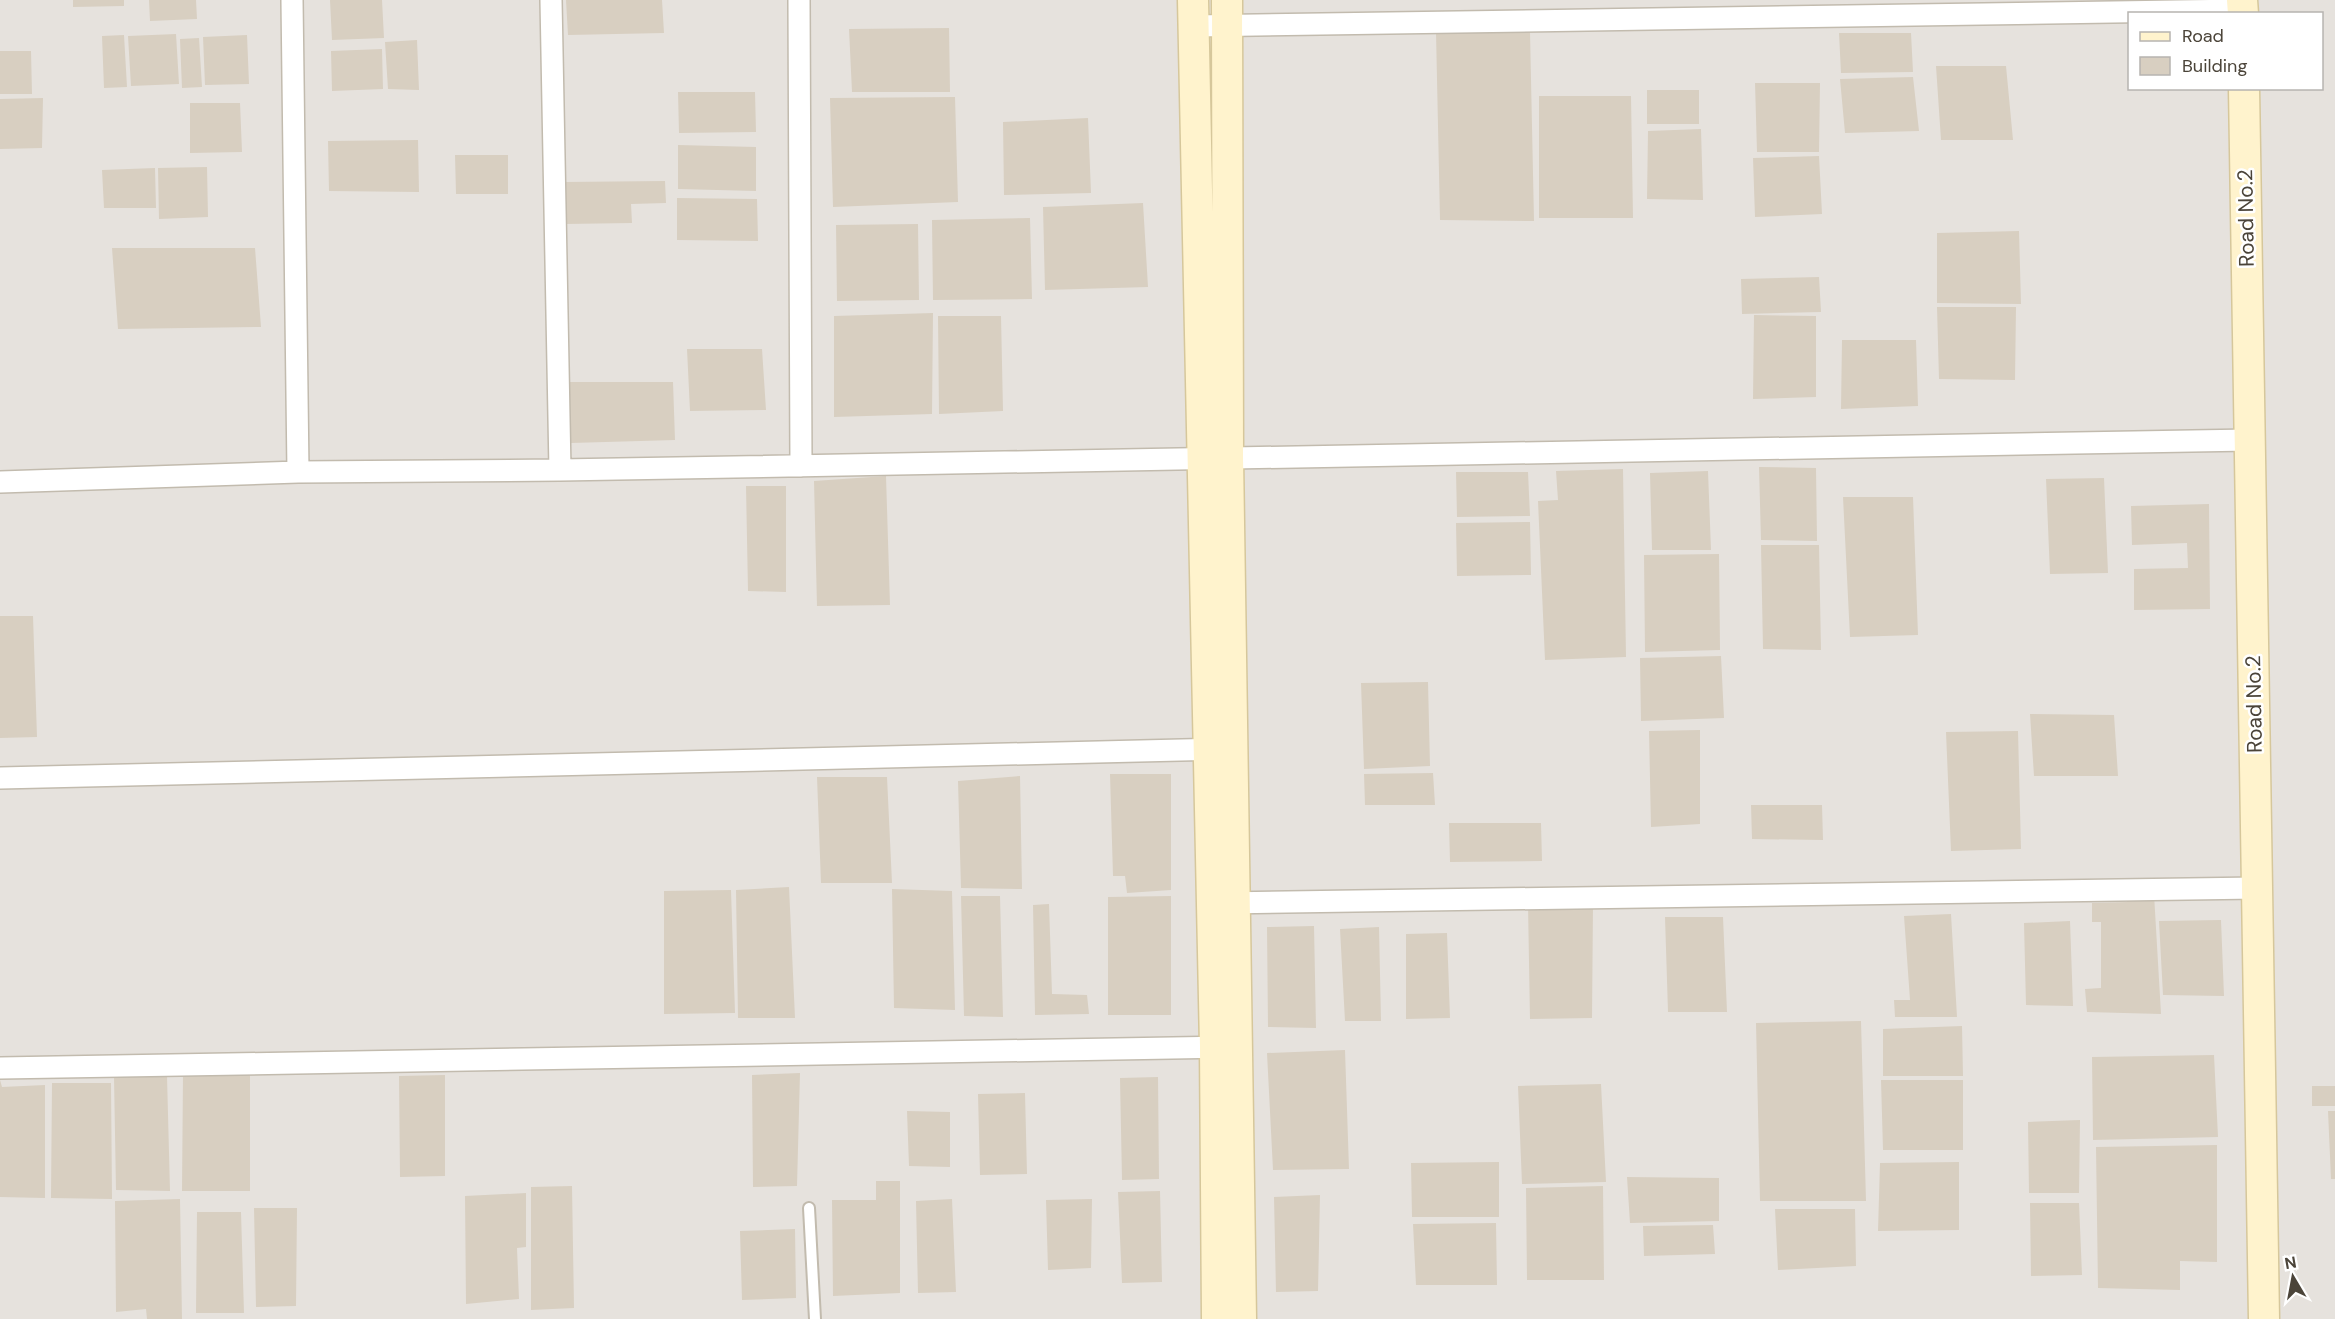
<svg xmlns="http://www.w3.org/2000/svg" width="2335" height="1319" font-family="'DM Sans',sans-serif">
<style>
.industrial{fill:#e6e2dd;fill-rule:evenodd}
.building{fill:#d8cfc1}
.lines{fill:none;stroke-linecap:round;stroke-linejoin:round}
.lane-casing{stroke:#c2bbae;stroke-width:14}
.street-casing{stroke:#c2bbae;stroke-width:24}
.secondary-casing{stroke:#d6c79b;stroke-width:33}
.lane{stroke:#fff;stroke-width:10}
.street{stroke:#fff;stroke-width:21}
.secondary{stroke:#fff3cd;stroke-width:30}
.labels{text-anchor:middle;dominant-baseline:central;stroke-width:5;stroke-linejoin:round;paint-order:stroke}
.street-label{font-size:21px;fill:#4b4439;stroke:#fff}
</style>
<rect width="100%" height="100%" fill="#f6f3ec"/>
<!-- industrial -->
<path class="industrial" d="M0,0H2335V1319H0ZM2130,14H2322V88H2130Z"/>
<!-- building -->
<path class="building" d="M73,0H124V6L73,7Z
M149,0H196L197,19L150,21Z
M330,0H382L384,38L332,40Z
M566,0H662L664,33L568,35Z
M949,28L950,92H852L849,29Z
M1436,32H1530L1534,221L1440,220Z
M1839,33H1911L1913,72L1841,73Z
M176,34L179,84L131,86L128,36Z
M124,35L127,87L104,88L102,36Z
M247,35L249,84L205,85L203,37Z
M199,38L202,87L182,88L180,39Z
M417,40L419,90L388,89L385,42Z
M382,49L383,89L332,91L331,51Z
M0,51H31L32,94H0Z
M1936,66H2006L2013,140H1941Z
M1913,77L1919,131L1845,133L1840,79Z
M1755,83H1820L1819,152H1757Z
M1647,90H1699V124H1647Z
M678,92H755L756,132L679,133Z
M1539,96H1631L1633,218H1539Z
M955,97L958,202L833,207L830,98Z
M43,98L42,148L0,149V99Z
M190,103H240L242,152L190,153Z
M1088,118L1091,193L1004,195L1003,122Z
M1701,129L1703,200L1647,199L1648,131Z
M418,140L419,192L329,191L328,141Z
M678,145L756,147V191L678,189Z
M455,155H508V194H456Z
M1819,156L1822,214L1755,217L1753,158Z
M207,167L208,217L159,219L158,168Z
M155,168L156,208H104L102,170Z
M665,181L666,203L631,204L632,223L565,224L564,182Z
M677,198L757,199L758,241L677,240Z
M1143,203L1148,287L1045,290L1043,207Z
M1030,218L1032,299L933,300L932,220Z
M918,224L919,300L837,301L836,225Z
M2019,231L2021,304L1937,303V233Z
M112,248H255L261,327L118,329Z
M1819,277L1821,312L1742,314L1741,279Z
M1937,307H2016L2015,380L1939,379Z
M933,313L932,414L834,417V316Z
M1754,315L1816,316V397L1753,399Z
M938,316H1001L1003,411L939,414Z
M1842,340H1916L1918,406L1841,409Z
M687,349H762L766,410L690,411Z
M569,382H673L675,440L571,443Z
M1759,467L1816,468L1817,541L1761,540Z
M1623,469L1626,657L1545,660L1538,501L1558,500L1556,471Z
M1708,471L1711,550H1652L1650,473Z
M1456,472H1528L1530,516L1457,517Z
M886,476L890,605L817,606L814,481Z
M2104,478L2108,573L2050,574L2046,479Z
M746,486H786V592L748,591Z
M1843,497H1913L1918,635L1850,637Z
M2209,504L2210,609L2134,610V569L2188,568L2187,543L2132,545L2131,506Z
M1530,522L1531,575L1457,576L1456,523Z
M1761,545H1819L1821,650L1763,649Z
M1719,554L1720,650L1645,652L1644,555Z
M0,616H33L37,737L0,738Z
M1721,656L1724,718L1641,721L1640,658Z
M1428,682L1430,766L1364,769L1361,683Z
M2030,714L2114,715L2118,776H2034Z
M1700,730V824L1651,827L1649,731Z
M2018,731L2021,849L1951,851L1946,732Z
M1433,773L1435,805H1365L1364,774Z
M1110,774H1171V890L1127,893L1125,876H1113Z
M1020,776L1022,889L961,888L958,781Z
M817,777H887L892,883H821Z
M1751,805H1822L1823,840L1752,839Z
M1449,823H1541L1542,861L1450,862Z
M789,887L795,1018H738L736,890Z
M892,889L952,891L955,1010L894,1008Z
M731,890L735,1013L664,1014V891Z
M2127,894H2154L2161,1014L2087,1012L2085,989L2101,988V922H2092V903L2127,902Z
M961,896H1000L1003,1017L964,1016Z
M1171,896V1015H1108V897Z
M1049,904L1052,994L1087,995L1089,1014L1035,1015L1033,905Z
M1528,904H1593L1592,1018L1530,1019Z
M1951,914L1957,1017H1895L1894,1000H1910L1904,916Z
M1665,917H1723L1727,1012H1668Z
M2221,920L2224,996L2163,995L2159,921Z
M2070,921L2073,1006L2026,1005L2024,923Z
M1314,926L1316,1028L1268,1027L1267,927Z
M1379,927L1381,1021H1345L1340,929Z
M1447,933L1450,1018L1406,1019V934Z
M1861,1021L1866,1201H1760L1756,1023Z
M1962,1026L1963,1076H1883V1029Z
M1345,1050L1349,1169L1273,1170L1267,1053Z
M2214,1055L2218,1137L2093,1140L2092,1057Z
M250,1072V1191H182L183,1074Z
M800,1073L797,1186L753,1187L752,1075Z
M445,1075V1176L400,1177L399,1076Z
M167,1076L170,1191L116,1190L114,1077Z
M1158,1077L1159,1179L1122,1180L1120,1078Z
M0,1080L2,1087L45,1085V1198L0,1197Z
M1881,1080H1963V1150H1883Z
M52,1083H111L112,1199L51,1198Z
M1601,1084L1606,1182L1522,1184L1518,1086Z
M2312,1086H2335V1106H2312Z
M1025,1093L1027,1174L980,1175L978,1094Z
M907,1111L950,1112V1167L909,1166Z
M2328,1111H2335V1179H2331Z
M2080,1120L2079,1193H2029L2028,1122Z
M2217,1145V1262L2180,1261V1290L2098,1288L2096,1147Z
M1499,1162V1217H1412L1411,1163Z
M1959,1162V1230L1878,1231L1880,1163Z
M1627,1177L1719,1178V1221L1630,1223Z
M876,1181H900V1293L833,1296L832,1200H876Z
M572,1186L574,1308L531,1310V1187Z
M1603,1186L1604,1280H1527L1526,1188Z
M1160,1191L1162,1282L1122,1283L1118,1192Z
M526,1193V1247L517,1248L519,1299L466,1304L465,1196Z
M1320,1195L1318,1291L1276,1292L1274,1197Z
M180,1199L182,1319H147L146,1309L116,1312L115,1201Z
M952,1199L956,1292L918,1293L916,1201Z
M1092,1199L1091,1268L1048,1270L1046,1200Z
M2030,1203H2079L2082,1275L2031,1276Z
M254,1208H297L296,1306L256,1307Z
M1775,1209H1855L1856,1266L1778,1270Z
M197,1212H241L244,1313H196Z
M1496,1223L1497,1285H1416L1413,1224Z
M1713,1225L1715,1254L1644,1256L1643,1226Z
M795,1229L796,1298L742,1300L740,1231Z"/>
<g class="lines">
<!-- lane casing -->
<g class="lane-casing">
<path id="lane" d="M809,1208L815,1319"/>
</g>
<!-- street casing -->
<g class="street-casing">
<path id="street" d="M292,0L298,472
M551,0L560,470
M799,0L801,466
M1194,26L2243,10
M0,482L298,472L560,470L2250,440
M0,778L1223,749
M1223,903L2257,888
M0,1068L1229,1047"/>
</g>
<!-- secondary casing -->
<g class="secondary-casing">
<path id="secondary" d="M1193,0L1215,1047L1217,1319
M1227,0L1228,457L1241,1319
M2242,0L2243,14
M2244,88L2264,1319"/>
</g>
<!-- lane -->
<use href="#lane" class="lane"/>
<!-- street -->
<use href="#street" class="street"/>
<!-- secondary -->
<use href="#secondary" class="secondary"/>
</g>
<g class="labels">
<!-- street labels -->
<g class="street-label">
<text transform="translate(2246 218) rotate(-91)">Road No.2</text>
<text transform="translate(2254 704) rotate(-91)">Road No.2</text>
</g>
</g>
<!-- legend -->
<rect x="2128" y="12" width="195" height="78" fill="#ffffff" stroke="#b7b4b0" stroke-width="1.5"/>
<rect x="2140" y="32" width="30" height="9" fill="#fff3cd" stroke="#b7b4b0" stroke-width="1.5"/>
<text x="2182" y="42" font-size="18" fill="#4b4439">Road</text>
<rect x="2140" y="57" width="30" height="18" fill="#d8cfc1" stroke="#b7b4b0" stroke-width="1.5"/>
<text x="2182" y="72" font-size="18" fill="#4b4439">Building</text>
<!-- north arrow -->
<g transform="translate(2293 1277) rotate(350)" stroke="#ffffff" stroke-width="4.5" paint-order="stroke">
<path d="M0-4.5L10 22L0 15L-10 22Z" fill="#4b4439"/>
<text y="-9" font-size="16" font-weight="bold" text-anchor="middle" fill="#4b4439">N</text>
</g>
</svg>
